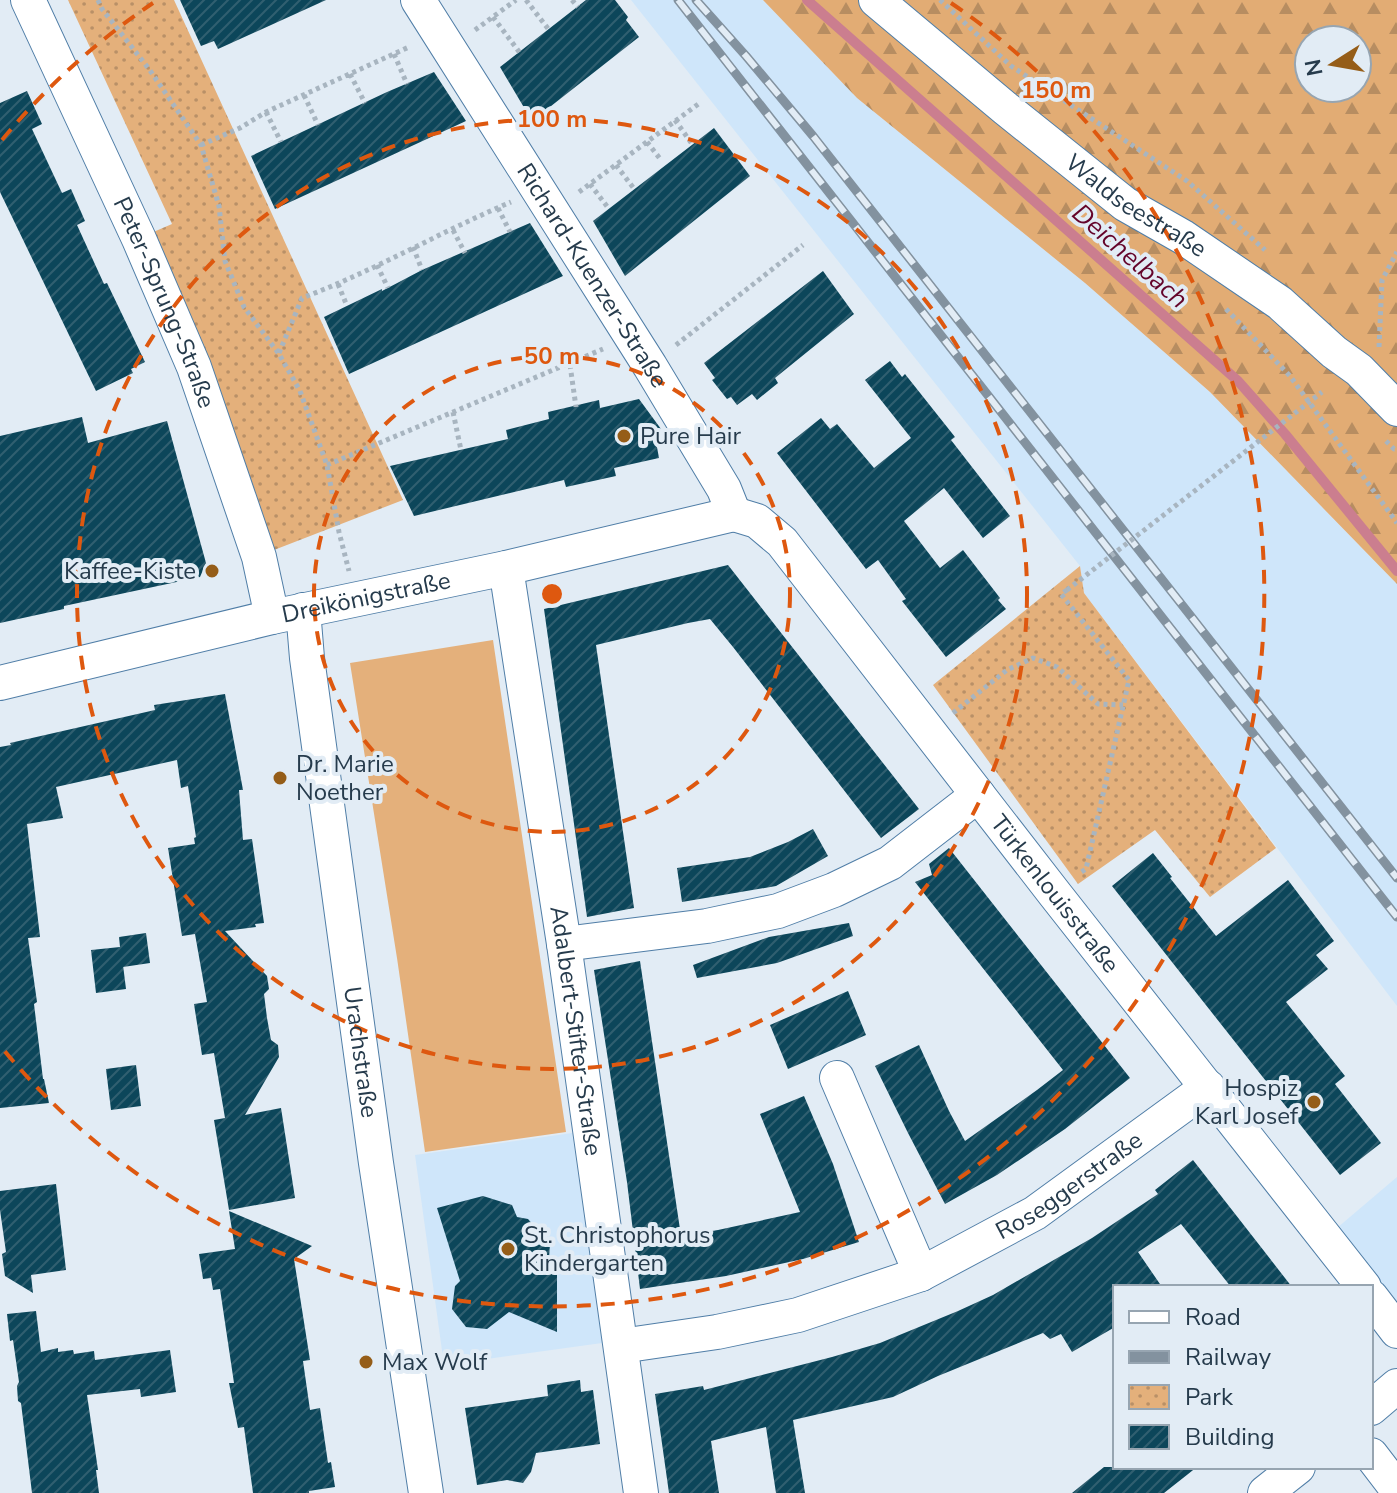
<svg xmlns="http://www.w3.org/2000/svg" width="1397" height="1493" font-family="'Nunito Sans',sans-serif">
<style>
.built{fill:#cfe6fa}
.grass{fill:#e4b07b}
.forest{fill:url(#forest-firs);fill-rule:evenodd}
.park{fill:url(#park-dots)}
.lines{fill:none;stroke-linecap:round;stroke-linejoin:round}
.stream{stroke:#cb7e8f;stroke-width:10}
.building{fill:url(#building-hatch)}
.minor-casing{stroke:#507ea7;stroke-width:36}
.path{stroke:#a8b5c0;stroke-width:5;stroke-dasharray:4 4;stroke-linecap:butt}
.minor{stroke:#fff;stroke-width:34}
.rail-casing{stroke:#83929f;stroke-width:9}
.rail{stroke:#e2ecf5;stroke-width:6;stroke-dasharray:18;stroke-linecap:butt}
.path-bridge{stroke:#a8b5c0;stroke-width:5;stroke-dasharray:4 4;stroke-linecap:butt}
.ring{fill:none;stroke:#de580f;stroke-width:4;stroke-dasharray:14 10}
.poi-dot{fill:#955d18;stroke:#e2ecf5;stroke-width:3}
.labels{text-anchor:middle;dominant-baseline:central;stroke-width:8;stroke-linejoin:round;paint-order:stroke}
.street-label{font-size:24px;fill:#263b4c;stroke:#e2ecf5}
.poi-label{font-size:24px;fill:#263b4c;stroke:#e2ecf5;text-anchor:start}
.water-label{font-size:26px;font-style:italic;fill:#64042a;stroke:#e2ecf5}
.centre{fill:#de580f;stroke:#e2ecf5;stroke-width:4}
.ring-label{font-size:24px;text-anchor:middle;font-weight:bold;fill:#de580f;stroke:#e2ecf5;stroke-width:8;stroke-linejoin:round;paint-order:stroke}
</style>
<defs>
<pattern id="forest-firs" width="22" height="20" patternUnits="userSpaceOnUse" patternTransform="scale(2)"><rect width="22" height="20" fill="#e2ac74"/><path d="M5 1l3.5 6h-7zM16 11l3.5 6h-7z" fill="#b78d61"/></pattern>
<pattern id="park-dots" width="8" height="8" patternUnits="userSpaceOnUse" patternTransform="scale(2)"><rect width="8" height="8" fill="#e4b07b"/><path d="M2 2h.1M6 6h.1" fill="none" stroke="#b99067" stroke-width="1.8" stroke-linecap="round"/></pattern>
<pattern id="building-hatch" width="6" height="6" patternUnits="userSpaceOnUse" patternTransform="scale(2)"><rect width="6" height="6" fill="#0c465a"/><path d="M-1 1l2-2M0 6l6-6M5 7l2-2" fill="none" stroke="#305f70"/></pattern>
</defs>
<rect width="100%" height="100%" fill="#e2ecf5"/>
<!-- built -->
<path class="built" d="M631,0H763L857,98L1085,283L1210,392L1397,584V1006L1084,593L1080,566Z
M572,1133L602,1343L444,1365L415,1155Z
M1397,1177V1301L1337,1228Z"/>
<!-- grass -->
<path class="grass" d="M493,640L566,1132L425,1152L397,958L350,663Z"/>
<!-- forest -->
<path class="forest" d="M763,0H1397V584L1210,392L1085,283L857,98ZM1309,40H1357V88H1309Z"/>
<!-- park -->
<path class="park" d="M68,0H174L403,500L274,550L151,233L172,224Z
M1080,566L1084,593L1276,848L1210,897L1155,830L1078,884L933,685Z"/>
<g class="lines">
<!-- stream -->
<path class="stream" d="M807,0L1238,381L1285,434L1397,571"/>
</g>
<!-- building -->
<path class="building" d="M180,0H326L218,49L214,41L201,46Z
M586,0H615L628,17L626,20L639,37L532,121L500,67Z
M434,72L466,121L275,209L251,156L387,92Z
M27,91L42,124L32,129L62,193L71,189L85,221L77,225L104,284L107,283L145,362L131,369L133,373L96,391L0,192V103Z
M714,128L750,176L625,276L593,221Z
M530,223L563,276L349,374L324,317L382,289V291L422,270Z
M823,271L854,314L775,378L778,383L757,400L752,394L737,405L731,397L727,399L712,380L715,378L704,363Z
M890,361L902,377L905,374L955,437L951,440L1010,516L983,538L944,488L904,521L940,568L963,550L1000,598L998,600L1006,609L946,657L902,601L906,599L878,560L866,569L777,453L821,418L830,429L837,424L874,468L911,438L865,380Z
M639,399L661,429L654,431L659,458L614,468L616,476L566,487L564,480L414,516L390,466L508,439L506,430L549,419L548,412L599,400L600,408Z
M82,417L88,443L167,421L206,563L200,577L64,606V609L0,623V436Z
M728,565L919,809L881,838L733,647L710,619L688,623L596,645L634,908L587,917L544,609Z
M225,694L243,790H239L243,840L252,839L264,923L255,924L256,927L225,931L267,976L269,989L264,994L267,1018L271,1040L278,1045L279,1057L245,1115L281,1108L295,1198L229,1210L214,1120L225,1118L214,1053L202,1055L194,1004L207,1002L195,934L182,936L168,848L195,844L194,838L196,837L188,786L181,788L177,760L56,787L63,818L27,824L40,937L28,938L37,1002L34,1004L43,1079H44L49,1103L0,1108V747L11,745L10,743L155,710L154,705Z
M813,829L828,856L776,886L682,902L677,868L750,857L788,842Z
M949,848L1130,1078L1065,1129L997,1175L945,1204L908,1133L875,1066L919,1045L949,1111L965,1141L1037,1090L1063,1070L915,882L932,875L929,864Z
M1153,853L1172,877L1170,878L1216,936L1288,880L1334,941L1316,955L1328,969L1286,1002L1345,1076L1335,1084L1381,1143L1340,1175L1112,886Z
M849,923L853,936L777,963L697,978L693,965L769,937Z
M146,933L150,963L123,967V965L126,989L96,993L91,950L120,947L119,937Z
M640,961L681,1236L718,1230L800,1212L760,1114L804,1096L833,1164L859,1242L803,1259L726,1276L640,1289L627,1182L594,970Z
M848,991L866,1035L788,1069L770,1025Z
M136,1065L141,1106L111,1110L106,1069Z
M1193,1160L1292,1287H1231L1181,1224L1138,1252L1162,1287H1115V1327L1072,1352L1061,1334L1050,1339L1043,1333L938,1376L893,1397L793,1420L805,1493H776L766,1427L711,1441L719,1493H669L655,1394L703,1386L704,1390L832,1357L880,1343L958,1311L993,1295L1092,1238L1158,1194L1155,1190Z
M56,1184L66,1270L31,1275L33,1293L5,1276L2,1254L6,1252L0,1210V1191Z
M483,1196L512,1205L517,1217L528,1219L550,1244L549,1258L557,1267V1332L509,1312L487,1329L466,1327L452,1309L455,1286L460,1281L437,1208Z
M229,1211L312,1246L294,1259L310,1360L303,1361L310,1410L320,1408L328,1463L331,1462L335,1487L309,1491V1493H253L244,1427L238,1428L229,1383H234L220,1289L213,1290L211,1278L203,1279L199,1254L235,1249Z
M36,1311L41,1352L58,1348V1352L73,1350L74,1354L94,1351L95,1360L170,1350L176,1392L141,1397L140,1389L87,1395L98,1470H96L99,1493H32L21,1403L18,1401L17,1386L19,1382L13,1340L10,1341L7,1314Z
M580,1380L581,1392L593,1390L600,1444L536,1453L531,1472L523,1483L507,1480L477,1485L465,1408L548,1396L547,1385Z
M1104,1467H1197L1164,1493H1072Z"/>
<g class="lines">
<!-- minor casing -->
<g class="minor-casing">
<g id="minor">
<path id="s1" d="M28,0L139,239L194,367L259,557L272,617"/>
<path id="s2" d="M418,0L650,366L724,489L734,514"/>
<path id="s3" d="M876,0L1005,108L1125,204L1183,237L1280,303L1334,352L1359,370L1397,409"/>
<path id="s4" d="M734,514L757,521L782,542L1054,893L1364,1287"/>
<path id="s5" d="M506,568L564,944L641,1493"/>
<path id="s6" d="M303,610L307,658L376,1163L426,1493"/>
<path id="s7" d="M0,683L272,617L506,568L734,514"/>
<path d="M564,944L707,926L778,911L834,890L890,863L978,795"/>
<path d="M837,1078L921,1274"/>
<path d="M1371,1297L1397,1331"/>
<path id="s8" d="M621,1346L717,1332L798,1315L921,1274L1035,1213L1208,1087"/>
<path d="M1371,1408L1397,1386"/>
<path d="M1371,1455L1397,1489"/>
<path d="M1265,1493L1298,1467"/>
</g>
</g>
<!-- path -->
<path class="path" d="M98,0L102,9L149,69L201,145L219,206L225,261L244,307L279,354L300,391L327,465L339,532L349,571
M526,0L549,30
M572,0L578,7
M940,0L1011,66L1187,181L1265,250
M493,17L520,53
M475,30L516,0
M394,54L407,84
M350,74L365,103
M304,95L318,125
M266,112L281,142
M675,120L692,144
M647,142L661,160
M201,145L240,128L266,112L409,47
M616,165L635,190
M590,184L609,209
M579,192L701,102
M498,208L510,232
M453,230L465,253
M413,247L422,270
M377,265L388,288
M338,284L347,306
M1226,309L1290,376L1397,523
M676,345L803,245
M1379,347L1382,280L1397,252
M279,353L302,298C374,271 440,232 511,202
M570,365L576,407
M453,412L461,450
M1386,441L1394,449H1397
M327,465L603,349
M1067,590L1061,594L1129,680L1086,869L1080,873
M953,713L1007,670L1033,658L1057,667L1098,704L1123,705"/>
<!-- minor -->
<use href="#minor" class="minor"/>
<!-- rail casing -->
<g class="rail-casing">
<path id="rail" d="M678,0L1397,917
M696,0L746,56L813,136L1397,878"/>
</g>
<!-- rail -->
<use href="#rail" class="rail"/>
<!-- path-bridge -->
<path class="path-bridge" d="M1067,590L1322,392"/>
</g>
<!-- distance rings -->
<g class="ring">
<circle cx="552" cy="594" r="238"/>
<circle cx="552" cy="594" r="475"/>
<path d="M2 140A713 713 0 0 1 153 3M951 3A713 713 0 1 1 2 1048"/>
</g>
<!-- markers -->
<g class="poi-dot">
<circle cx="624" cy="436" r="8"/>
<circle cx="212" cy="571" r="8"/>
<circle cx="280" cy="778" r="8"/>
<circle cx="1314" cy="1102" r="8"/>
<circle cx="508" cy="1249" r="8"/>
<circle cx="366" cy="1362" r="8"/>
</g>
<g class="labels">
<!-- street labels -->
<g class="street-label">
<text stroke="none"><textPath href="#s3" startOffset="332">Waldseestraße</textPath></text>
<text stroke="none"><textPath href="#s2" startOffset="326">Richard-Kuenzer-Straße</textPath></text>
<text stroke="none"><textPath href="#s1" startOffset="332">Peter-Sprung-Straße</textPath></text>
<text stroke="none"><textPath href="#s7" startOffset="376">Dreikönigstraße</textPath></text>
<text stroke="none"><textPath href="#s4" startOffset="502">Türkenlouisstraße</textPath></text>
<text stroke="none"><textPath href="#s5" startOffset="468">Adalbert-Stifter-Straße</textPath></text>
<text stroke="none"><textPath href="#s6" startOffset="446">Urachstraße</textPath></text>
<text stroke="none"><textPath href="#s8" startOffset="482">Roseggerstraße</textPath></text>
</g>
<!-- poi labels -->
<g class="poi-label">
<text x="640" y="436">Pure Hair</text>
<text x="196" y="571" text-anchor="end">Kaffee-Kiste</text>
<text x="296" y="764">Dr. Marie<tspan x="296" dy="28">Noether</tspan></text>
<text x="1298" y="1088" text-anchor="end">Hospiz<tspan x="1298" dy="28">Karl Josef</tspan></text>
<text x="524" y="1235">St. Christophorus<tspan x="524" dy="28">Kindergarten</tspan></text>
<text x="382" y="1362">Max Wolf</text>
</g>
<!-- water labels -->
<g class="water-label">
<text transform="translate(1130 256) rotate(41)">Deichelbach</text>
</g>
</g>
<circle cx="552" cy="594" r="12" class="centre"/>
<g class="ring-label">
<text x="1056" y="98">150 m</text>
<text x="552" y="127">100 m</text>
<text x="552" y="364">50 m</text>
</g>
<!-- legend -->
<rect x="1113" y="1285" width="260" height="184" fill="#e2ecf5" stroke="#97a5b1" stroke-width="2"/>
<rect x="1129" y="1311" width="40" height="12" fill="#ffffff" stroke="#97a5b1" stroke-width="2"/>
<text x="1185" y="1325" font-size="24" fill="#263b4c">Road</text>
<rect x="1129" y="1351" width="40" height="12" fill="#83929f" stroke="#97a5b1" stroke-width="2"/>
<text x="1185" y="1365" font-size="24" fill="#263b4c">Railway</text>
<rect x="1129" y="1385" width="40" height="24" fill="url(#park-dots)" stroke="#97a5b1" stroke-width="2"/>
<text x="1185" y="1405" font-size="24" fill="#263b4c">Park</text>
<rect x="1129" y="1425" width="40" height="24" fill="url(#building-hatch)" stroke="#97a5b1" stroke-width="2"/>
<text x="1185" y="1445" font-size="24" fill="#263b4c">Building</text>
<!-- north arrow -->
<g transform="translate(1333 64) rotate(259)"><circle r="38" fill="#e2ecf5" stroke="#97a5b1" stroke-width="2"/>
<path d="M0-6L14 30L0 20L-14 30Z" fill="#955d18"/>
<text y="-12" font-size="22" font-weight="bold" text-anchor="middle" fill="#263b4c">N</text>
</g>
</svg>
